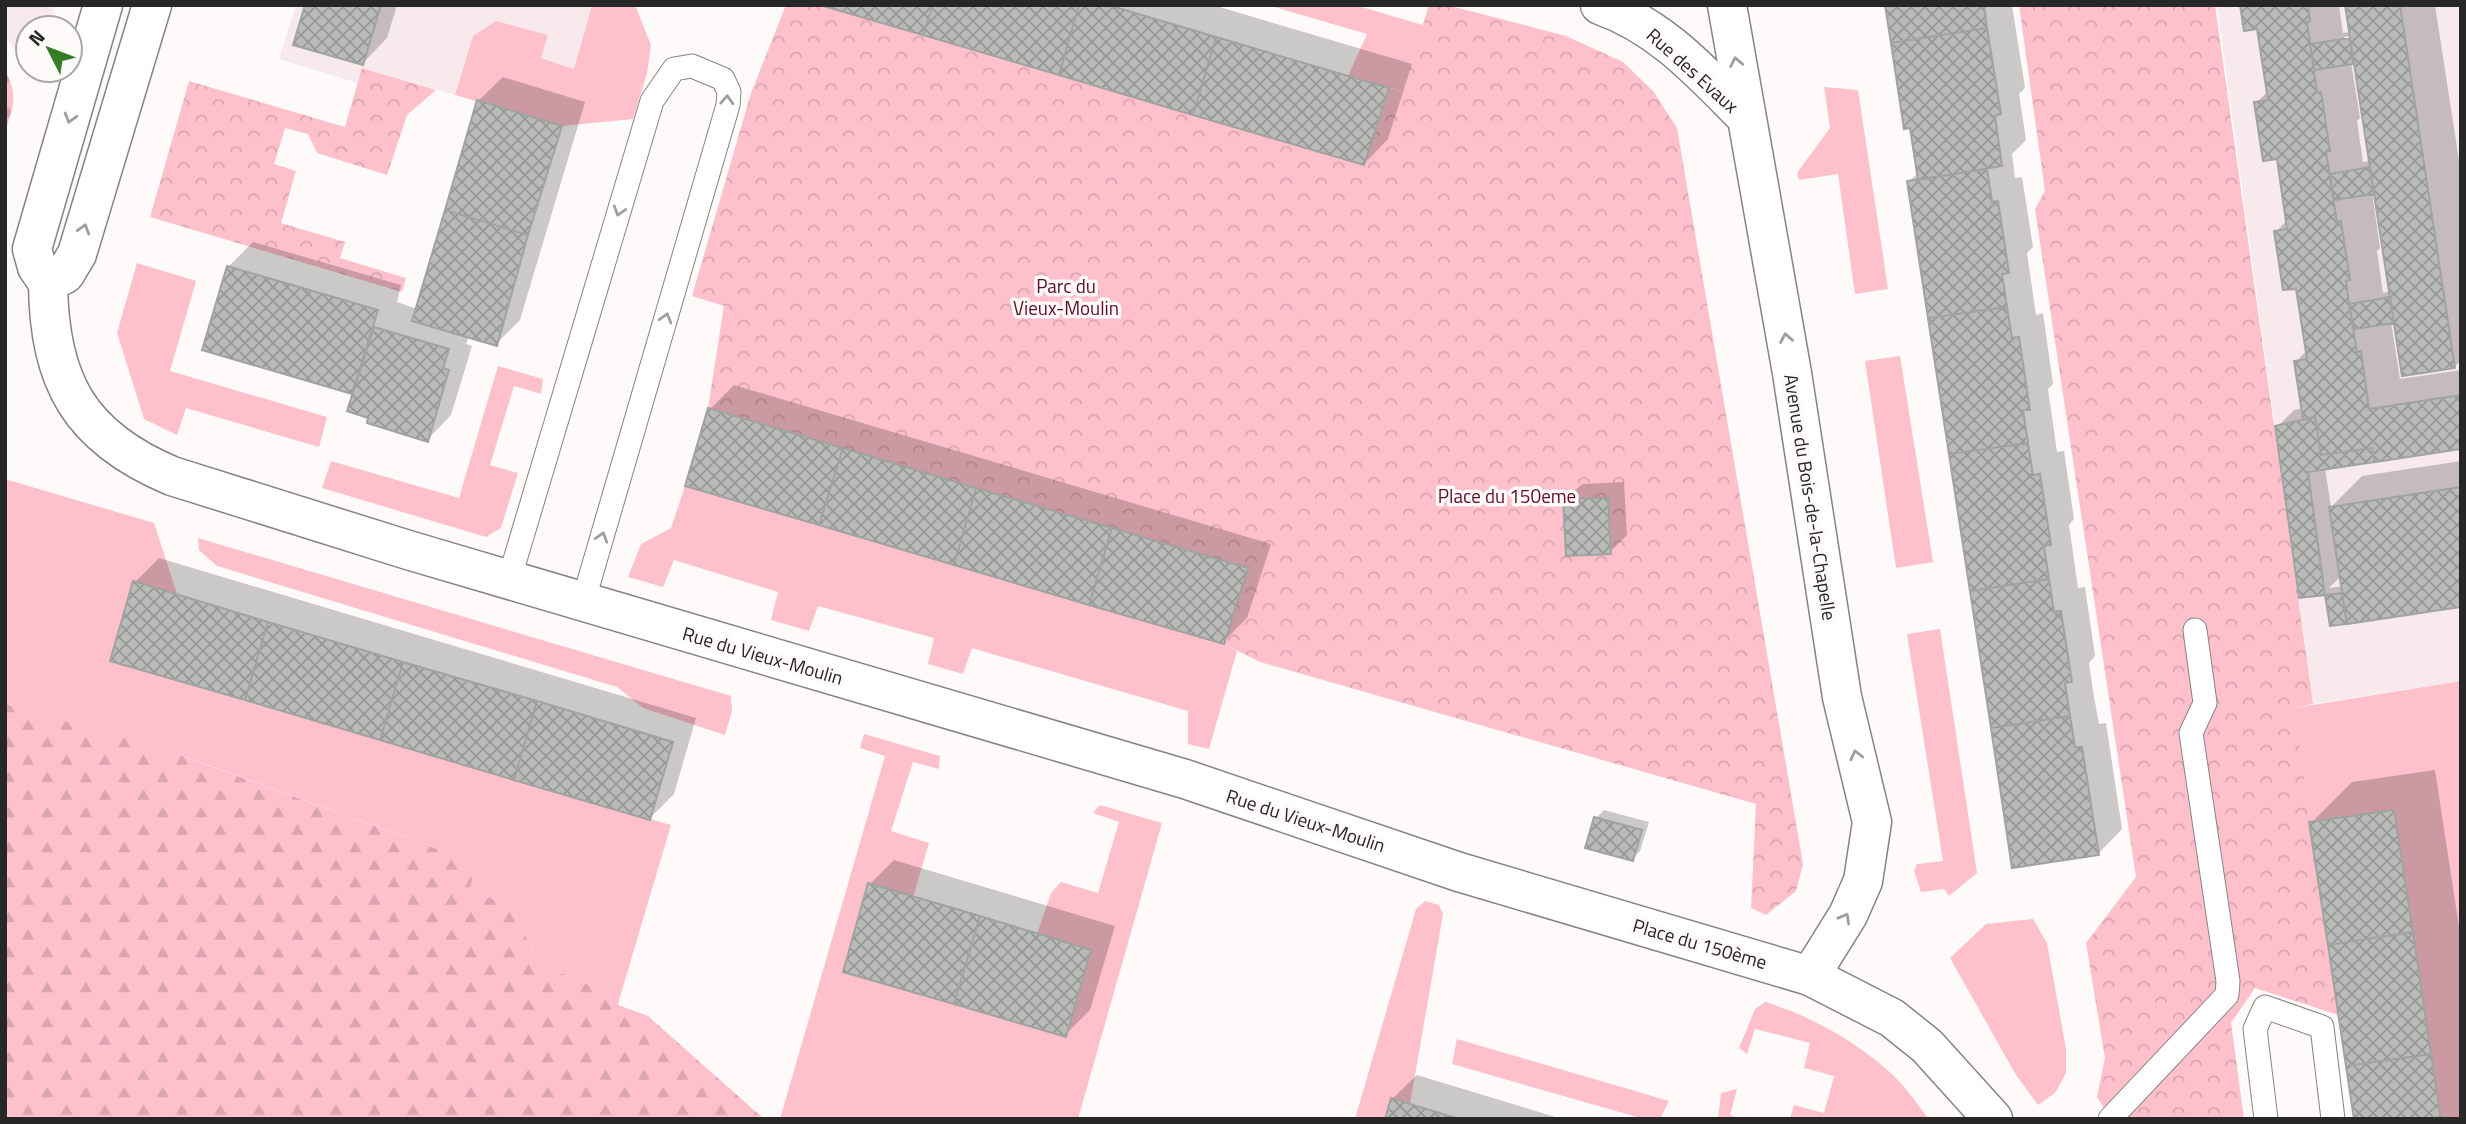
<svg xmlns="http://www.w3.org/2000/svg" width="2466" height="1124" font-family="'Titillium Web',sans-serif">
<style>
.built{fill:#f8eaec}
.grass{fill:#fec0cb}
.forest{fill:url(#forest-firs)}
.park{fill:url(#park-crowns)}
.shadow{fill:#0003;fill-rule:evenodd}
.building{fill:url(#building-cross-hatch);stroke:#a1a3a0;stroke-width:2}
.lines{fill:none;stroke-linecap:round;stroke-linejoin:round}
.service-casing{stroke:#878383;stroke-width:25}
.minor-casing{stroke:#878383;stroke-width:41}
.tertiary-casing{stroke:#878383;stroke-width:41}
.service{stroke:#fff;stroke-width:23}
.minor{stroke:#fff;stroke-width:38}
.tertiary{stroke:#fff;stroke-width:38}
.oneway{stroke:#9e9e9e}
.labels{text-anchor:middle;dominant-baseline:central;stroke-width:7;stroke-linejoin:round;paint-order:stroke}
.street-label{font-size:19px;fill:#282727;stroke:#fefafa}
.park-label{font-size:19px;fill:#5f0c28;stroke:#fefafa}
</style>
<defs>
<pattern id="forest-firs" width="22" height="20" patternUnits="userSpaceOnUse" patternTransform="scale(1.75)"><rect width="22" height="20" fill="#fec0cb"/><path d="M5 1l3.5 6h-7zM16 11l3.5 6h-7z" fill="#daa5ae"/></pattern>
<pattern id="park-crowns" width="20" height="18" patternUnits="userSpaceOnUse" patternTransform="scale(1.75)"><rect width="20" height="18" fill="#fec0cb"/><path d="M2 6a3 3 0 1 1 6 0M12 15a3 3 0 1 1 6 0" fill="none" stroke="#daa5ae"/></pattern>
<pattern id="building-cross-hatch" width="8" height="8" patternUnits="userSpaceOnUse" patternTransform="scale(1.75)"><rect width="8" height="8" fill="#b9bbb8"/><path d="M0 0l8 8M0 8l8-8" fill="none" stroke="#969896"/></pattern>
</defs>
<rect width="100%" height="100%" fill="#fefafa"/>
<!-- built -->
<path class="built" d="M5,5H56L49,28H28V59L17,53L5,37Z
M296,5H592L574,69L541,58L548,35L473,36L455,95L363,68L358,83L279,59Z
M2217,5H2461V681L2313,704Z"/>
<!-- grass -->
<path class="grass" d="M592,5H635L651,45L647,73L633,119L562,126L455,95L473,36L496,21L548,35L541,58L574,69Z
M1267,5H1355L1423,25L1402,91L1348,76L1367,34Z
M1824,87L1858,90L1888,289L1855,294L1838,174L1799,180L1797,173L1830,128Z
M137,263L196,281L170,371L327,417L319,447L186,408L177,435L144,419L117,333Z
M1900,356L1933,562L1896,568L1865,361Z
M498,366L543,379L541,394L514,386L490,465L518,473L501,528L486,537L322,488L331,461L459,498Z
M5,479L154,523L177,594L133,581L110,661L671,825L620,997L539,964L512,906L469,890L479,864L189,758L5,704Z
M685,486L1224,644L1237,651L1209,749L1188,744V711L972,648L963,674L928,664L934,638L818,606L809,631L771,620L778,592L674,560L663,587L628,577L641,544L671,528Z
M198,538L731,696L732,711L725,735L643,708L617,687L217,566L199,550Z
M1940,629L1977,873L1949,896L1944,889L1921,892L1914,871L1917,864L1943,861L1907,634Z
M2461,681V1119H2441L2394,810L2309,822L2294,708Z
M864,734L940,756L939,769L913,762L891,831L929,843L913,897L868,883L843,972L1066,1036L1091,950L1037,934L1051,893L1061,882L1098,893L1119,822L1093,813L1100,805L1162,823L1078,1119H780L885,756L860,748Z
M1425,901L1439,905L1443,914L1410,1104L1391,1099L1385,1119H1355L1416,909Z
M2033,919L2047,943L2066,1049V1073L2055,1093L2038,1105L2016,1075L1950,958L1986,924Z
M1765,1002C1812,1016 1859,1043 1895,1077C1907,1089 1918,1105 1929,1119H1790L1794,1105L1824,1113L1834,1076L1804,1068L1810,1043L1755,1029L1747,1054L1739,1048L1755,1009Z
M1457,1039L1669,1101L1660,1119H1644L1452,1064Z
M1737,1089L1730,1115L1742,1119H1718L1721,1093Z"/>
<!-- forest -->
<path class="forest" d="M5,71C19,96 13,106 5,132Z
M5,704L166,750L479,864L469,890L512,906L539,964L620,997L618,1005L648,1016L764,1119H5Z"/>
<!-- park -->
<path class="park" d="M786,5H820L1364,165L1389,88L1402,91L1429,5H1447L1566,36L1623,62L1653,91L1677,128L1803,864L1796,891L1766,915L1751,908L1756,804L1260,662L1224,644L1247,568L708,408L724,306L692,296L751,93Z
M2019,5H2215L2313,704L2294,708L2338,1015L2255,988L2231,1023L2244,1119H2111L2097,1097L2105,1058L2086,943L2136,877L2035,209L2045,191Z
M362,68L436,90L407,115L387,175L317,153L308,134L285,128L274,164L296,171L281,223L345,242L340,258L406,278L402,292L150,217L189,81L345,127Z"/>
<!-- shadow -->
<path class="shadow" d="M307,5H397L387,38L363,63Z
M828,5H1213L1412,64L1388,139L1364,164Z
M1887,5H2012L2025,88L2019,94L2026,140L2012,154L2015,178L2022,177L2033,247L2027,253L2036,315L2043,313L2053,384L2048,389L2057,452L2064,451L2074,519L2069,525L2078,588L2085,587L2095,656L2089,663L2093,691L2099,724L2106,723L2122,829L2098,854L1908,182L1919,172Z
M2241,5H2339L2343,33L2351,32L2347,5H2435L2461,173V361L2454,367L2395,321L2391,322L2400,379L2461,370V448L2325,468L2331,507L2362,476L2461,461V605L2331,624L2326,593L2300,596L2277,427L2294,410L2303,408L2296,362L2307,350L2297,287L2276,232L2287,220L2278,156L2256,103L2268,91L2259,27ZM2358,35L2359,38L2344,40V37ZM2355,60L2371,161L2363,162L2357,121L2360,118L2351,62ZM2372,192H2375L2390,291L2383,293L2377,251L2380,248ZM2341,576L2343,586L2329,588Z
M503,77L585,102L520,320L496,344L469,336L466,344L472,346L451,415L427,440L370,416L354,393L204,349L228,267L253,242L401,285L397,302L417,309L478,101Z
M734,385L1271,544L1247,618L1223,642L710,409Z
M1624,482L1627,535L1610,552L1565,500L1582,484Z
M159,558L696,718L674,794L650,818L135,582Z
M2435,770L2461,940V1119H2356L2311,823L2352,782Z
M1604,810L1649,822L1640,851L1632,859L1596,818Z
M894,860L1115,926L1090,1010L1065,1035L870,884Z
M1417,1075L1562,1119H1386L1392,1099Z"/>
<!-- building -->
<path class="building" d="M305,5H381L363,65L293,45Z
M820,5H933L923,35Z
M933,5H1079L1059,75L923,35Z
M1079,5H1108L1216,37L1193,115L1059,75Z
M1885,5H1984L1987,28L1891,43Z
M2240,5H2308L2310,21L2307,22L2317,92H2321L2330,151H2326L2337,222L2341,221L2350,280L2346,281L2349,304L2357,352L2361,351L2369,409L2461,395V449L2375,462L2372,448L2321,455L2315,417L2303,419L2294,361L2307,359L2296,289L2283,290L2274,231L2287,229L2277,159L2263,161L2254,102L2268,100L2257,29L2244,31Z
M2345,5H2400L2455,368L2402,376Z
M1987,28L2001,114L1995,116L2002,166L1918,180L1910,128L1904,129L1891,43Z
M1216,37L1389,88L1364,165L1193,115Z
M2350,38L2353,64L2314,70L2310,44Z
M477,100L562,126L528,235L445,210Z
M2370,167L2374,194L2334,200L2330,174Z
M1987,169L1992,202L1998,201L2009,273L2002,274L2007,307L1928,318L1907,181Z
M445,210L528,235L497,346L412,321Z
M227,266L378,310L352,394L202,350Z
M2390,297L2394,323L2354,329L2349,304Z
M2007,307L2012,338L2019,337L2030,410H2023L2028,443L1949,454L1928,318Z
M374,327L449,349L443,368L449,370L428,442L367,423L368,418L347,411Z
M708,408L843,448L819,525L685,486Z
M2315,417L2321,455L2372,448L2375,462L2308,472L2325,595L2299,598L2275,426Z
M2028,443L2033,475L2040,474L2051,545L2044,546L2049,579L1970,591L1949,454Z
M843,448L976,488L954,565L819,525Z
M2461,487V607L2347,624L2329,507Z
M976,488L1112,528L1089,605L954,565Z
M1608,498L1611,554L1566,556L1563,499Z
M1112,528L1248,568L1224,644L1089,605Z
M2049,579L2054,612L2061,611L2072,682L2065,683L2070,716L1991,728L1970,591Z
M133,581L268,622L245,700L110,661Z
M2342,593L2347,624L2330,626L2325,595Z
M268,622L403,662L380,740L245,700Z
M403,662L537,701L514,780L380,740Z
M537,701L673,742L650,820L514,780Z
M2070,716L2075,747H2082L2099,855L2012,868L1991,728Z
M2394,810L2413,932L2328,945L2309,822Z
M1594,817L1642,830L1633,861L1585,848Z
M868,883L980,916L954,1004L843,972Z
M980,916L1091,950L1066,1037L954,1004Z
M2413,932L2431,1054L2346,1066L2328,945Z
M2431,1054L2441,1119H2354L2346,1066Z
M1391,1098L1410,1104L1459,1119H1385Z"/>
<g class="lines">
<!-- service casing -->
<g class="service-casing">
<path id="service" d="M509,580L652,101L674,69L692,66L723,79L729,92L728,105L583,602
M2110,1119L2227,995L2228,981L2191,733L2205,703L2195,630
M2266,1119L2255,1029L2265,1007L2322,1027L2333,1119"/>
</g>
<!-- minor casing -->
<g class="minor-casing">
<path id="minor" d="M1600,5C1662,27 1702,73 1747,118
M1727,5L1792,373L1842,697L1872,822L1863,881L1848,915L1810,976"/>
</g>
<!-- tertiary casing -->
<g class="tertiary-casing">
<path id="tertiary" d="M48,283C49,381 79,437 172,476L408,550L1185,779L1459,872L1810,976L1892,1018L1927,1046L1993,1119
M48,283L65,274L77,254L152,5
M48,283L37,267L32,249L103,5"/>
</g>
<!-- service -->
<use href="#service" class="service"/>
<!-- minor -->
<use href="#minor" class="minor"/>
<!-- tertiary -->
<use href="#tertiary" class="tertiary"/>
</g>
<!-- one-way arrows -->
<defs><path id="oneway-chevron" d="M-2-3.5L2.5 0L-2 3.5" fill="none" stroke-width="1.6" stroke-linecap="round" stroke-linejoin="round" transform="scale(1.75)"/></defs>
<g class="oneway">
<use href="#oneway-chevron" transform="translate(1736 62) rotate(-101)"/>
<use href="#oneway-chevron" transform="translate(727 100) rotate(-87)"/>
<use href="#oneway-chevron" transform="translate(70 118) rotate(106)"/>
<use href="#oneway-chevron" transform="translate(619 211) rotate(107)"/>
<use href="#oneway-chevron" transform="translate(84 229) rotate(-73)"/>
<use href="#oneway-chevron" transform="translate(666 318) rotate(-74)"/>
<use href="#oneway-chevron" transform="translate(1786 338) rotate(-100)"/>
<use href="#oneway-chevron" transform="translate(602 537) rotate(-73)"/>
<use href="#oneway-chevron" transform="translate(1856 755) rotate(-103)"/>
<use href="#oneway-chevron" transform="translate(1845 918) rotate(-61)"/>
</g>
<g class="labels">
<!-- street labels -->
<g class="street-label">
<text transform="translate(1693 70) rotate(42)">Rue des Evaux</text>
<text transform="translate(1811 497) rotate(81)">Avenue du Bois-de-la-Chapelle</text>
<text transform="translate(763 655) rotate(16)">Rue du Vieux-Moulin</text>
<text transform="translate(1306 820) rotate(18)">Rue du Vieux-Moulin</text>
<text transform="translate(1700 943) rotate(16)">Place du 150ème</text>
</g>
<!-- park labels -->
<g class="park-label">
<text x="1066" y="285">Parc du<tspan x="1066" dy="22">Vieux-Moulin</tspan></text>
<text x="1507" y="495">Place du 150eme</text>
</g>
</g>
<!-- border -->
<rect width="2466" height="1124" fill="none" stroke="#282727" stroke-width="14"/>
<!-- north arrow -->
<g transform="translate(49 49) rotate(312)"><circle r="33" fill="#fefafa" stroke="#a8a6a6" stroke-width="2"/>
<path d="M0-5L12 26L0 18L-12 26Z" fill="#327d25"/>
<text y="-10" font-size="19" font-weight="bold" text-anchor="middle" fill="#282727">N</text>
</g>
</svg>
